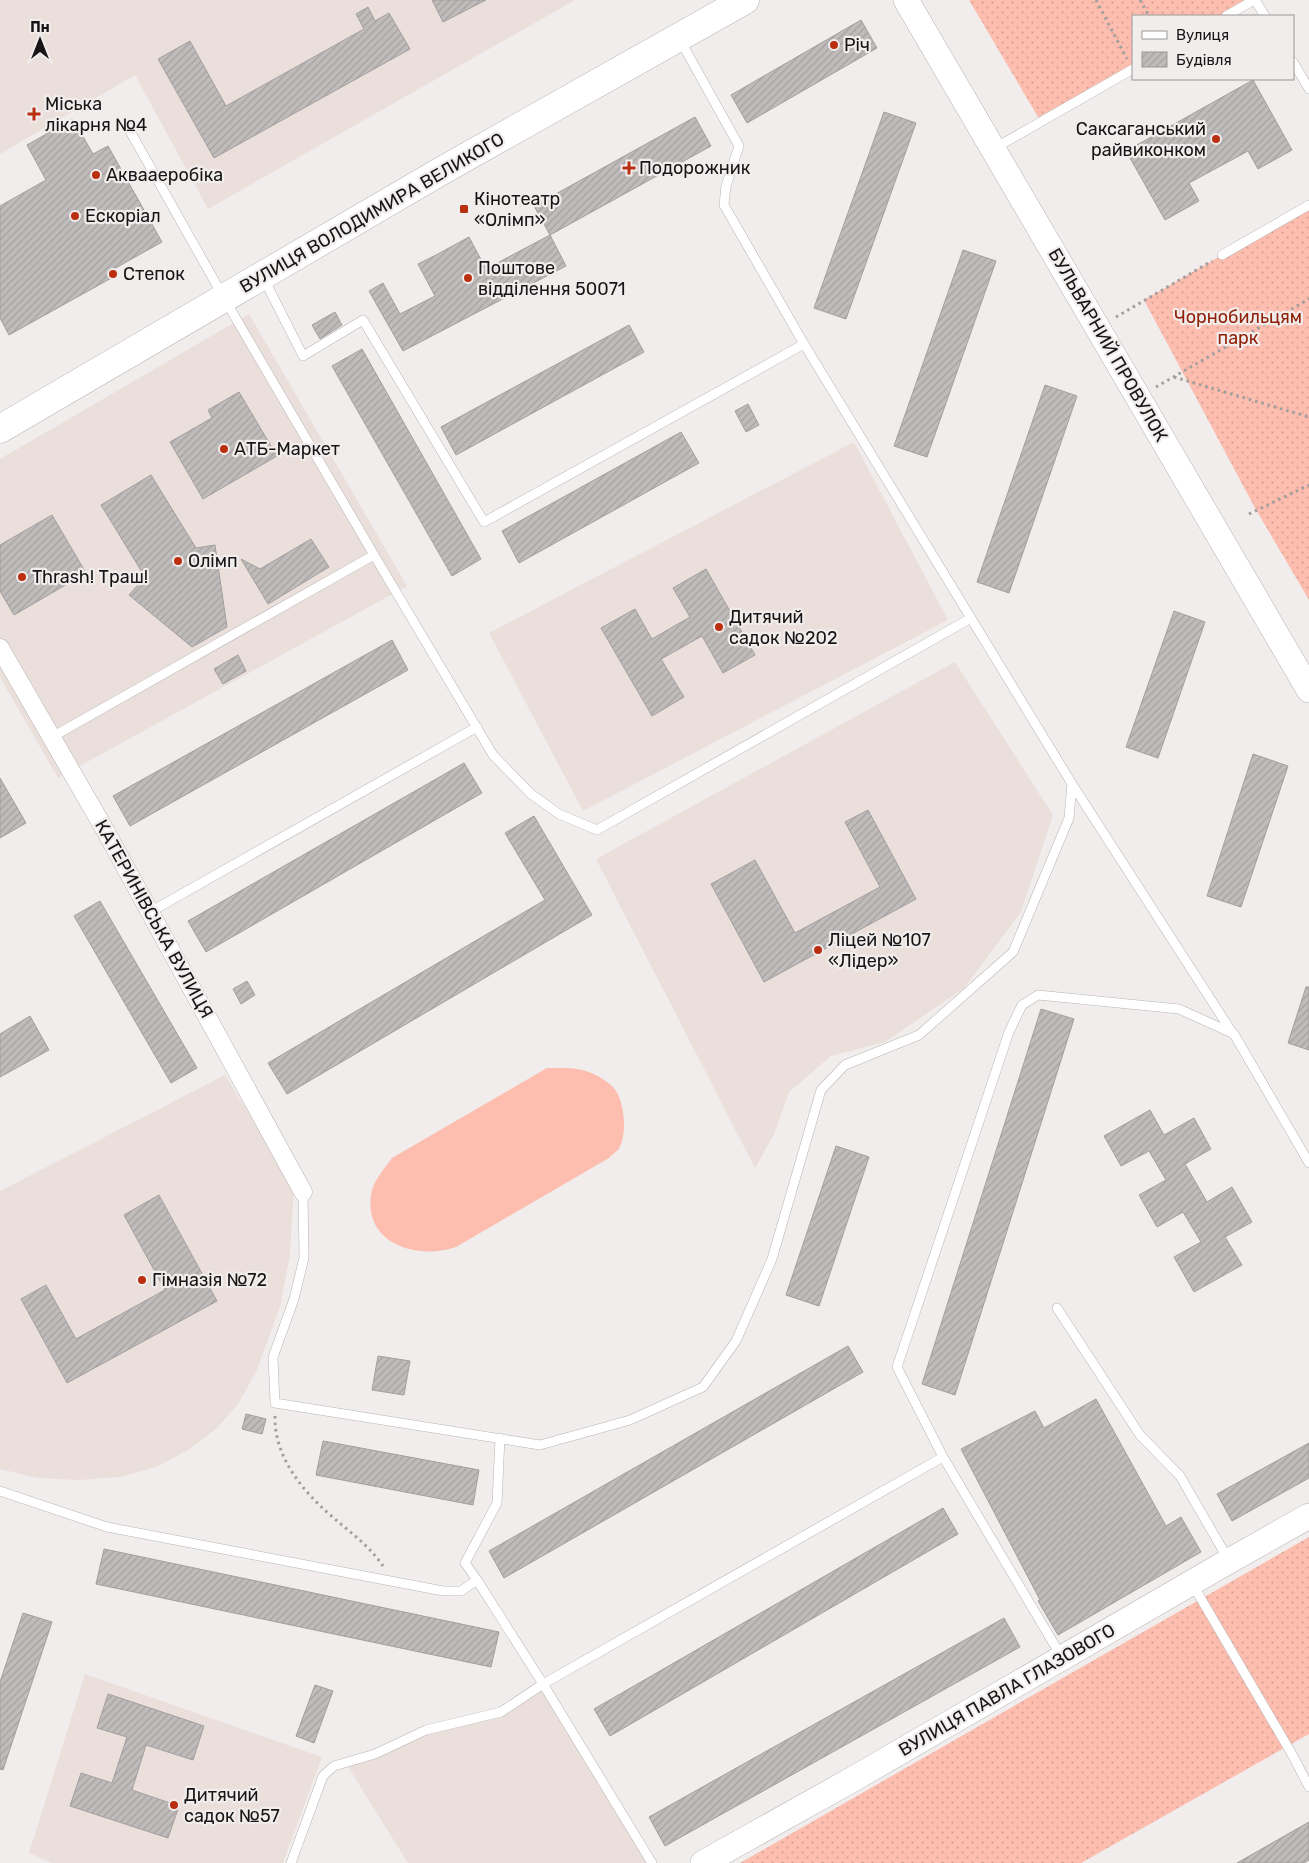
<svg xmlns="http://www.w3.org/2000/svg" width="1309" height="1863" font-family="Rubik,sans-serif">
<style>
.built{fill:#ebdfdc}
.grass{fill:url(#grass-dots)}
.garden{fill:#fdbdaf}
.building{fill:url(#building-hatch);stroke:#a29f9e}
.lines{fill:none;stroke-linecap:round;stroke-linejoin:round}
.lane-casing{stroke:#b8b5b4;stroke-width:10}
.street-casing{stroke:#b8b5b4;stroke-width:19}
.secondary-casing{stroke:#b8b5b4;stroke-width:26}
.primary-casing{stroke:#b8b5b4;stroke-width:29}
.path{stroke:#a19e9e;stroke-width:3;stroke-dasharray:2.5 4;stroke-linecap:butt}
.lane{stroke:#fff;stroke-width:9}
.street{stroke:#fff;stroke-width:18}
.secondary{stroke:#fff;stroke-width:25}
.primary{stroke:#fff;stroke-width:28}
.poi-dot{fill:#ba2f10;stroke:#f0edec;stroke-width:2}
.labels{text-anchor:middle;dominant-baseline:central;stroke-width:4.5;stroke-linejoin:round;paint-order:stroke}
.poi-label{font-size:18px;fill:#171515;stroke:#f0edec;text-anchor:start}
.street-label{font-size:18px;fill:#171515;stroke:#f0edec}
.park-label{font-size:18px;fill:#902108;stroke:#f0edec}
</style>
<defs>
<pattern id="grass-dots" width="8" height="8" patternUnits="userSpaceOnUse" patternTransform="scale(1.25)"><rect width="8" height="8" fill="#fdbdaf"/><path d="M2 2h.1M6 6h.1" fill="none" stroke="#d8a296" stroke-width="1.8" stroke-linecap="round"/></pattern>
<pattern id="building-hatch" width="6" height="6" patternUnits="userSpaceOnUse" patternTransform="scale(1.25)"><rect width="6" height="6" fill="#c0bcbc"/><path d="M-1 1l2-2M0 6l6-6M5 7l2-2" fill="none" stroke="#a4a1a1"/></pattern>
</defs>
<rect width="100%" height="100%" fill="#f0edec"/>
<!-- built -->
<path class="built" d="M0,0H575L208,209L135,75L0,154Z
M249,314L407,586L58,778L0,677V459Z
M854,442L948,620L583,811L489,633Z
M955,662L1053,815L1021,912L964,988L885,1042L831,1056L789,1092L774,1134L755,1168L596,859Z
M225,1075L294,1186L290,1254L280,1307L256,1372L238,1404L217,1428L188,1450L156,1467L120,1477L80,1480L37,1478L0,1469V1191Z
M85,1674L322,1757L283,1863H52L29,1853Z
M543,1684L652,1863H408L345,1762L407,1739L501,1712Z"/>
<!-- grass -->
<path class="grass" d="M969,0H1254L1226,16H1133V69L1041,122Z
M1309,205V600L1255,508L1144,300Z
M1309,1537V1734L1081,1863H740Z"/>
<!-- garden -->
<path class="garden" d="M547,1068C560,1068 574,1067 586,1071C595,1074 606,1080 613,1087C625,1099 628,1136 618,1150C615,1153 611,1155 609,1158L456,1247C418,1260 364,1245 371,1195C373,1181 384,1169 392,1158Z"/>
<!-- building -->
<path class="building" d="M432,0H486L443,22Z
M368,7L375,21L389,13L410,49L214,158L158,59L190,41L226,106L364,29L356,14Z
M861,20L877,48L747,123L731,95Z
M1253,80L1292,150L1258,169L1248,151L1189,183L1199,201L1165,220L1126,151Z
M884,112L916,123L846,319L814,308Z
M695,117L711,146L550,235L534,206Z
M73,119L93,154L108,146L162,242L112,270L115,276L9,335L0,318V206L46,180L27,145Z
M550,235L566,266L403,351L369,291L383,283L400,314L435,296L418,264L436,255L469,237L486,269Z
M963,250L996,261L927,457L894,446Z
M335,312L342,325L320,339L312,325Z
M629,325L644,352L456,455L441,427Z
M362,349L481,559L452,576L332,366Z
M1045,385L1077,396L1009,593L977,582Z
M239,392L277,456L203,499L170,442L212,418L208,410Z
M748,404L759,425L746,432L735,411Z
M681,432L699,463L519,563L502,531Z
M151,475L196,548L215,545L227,627L192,647L129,595L145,577L101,505Z
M52,515L86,573L14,615L0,591V545Z
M311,539L329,567L268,604L241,559L260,569Z
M706,569L755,655L723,673L702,636L661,659L684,697L652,716L601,628L635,609L652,639L690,617L673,588Z
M1174,611L1205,622L1158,758L1126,747Z
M392,640L408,670L130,826L113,796Z
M238,655L246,671L223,684L214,669Z
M1253,754L1288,766L1241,907L1207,896Z
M464,763L482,793L206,952L188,921Z
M0,778L26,823L0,838Z
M868,810L916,899L764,982L711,884L755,860L795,933L880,887L845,822Z
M534,816L592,915L287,1094L268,1063L545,900L505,833Z
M100,901L197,1068L171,1083L74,916Z
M247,981L255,995L241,1004L233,989Z
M1306,987H1309V1050L1288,1043Z
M1041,1009L1074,1019L955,1395L922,1384Z
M30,1016L49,1050L0,1077V1034Z
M1150,1110L1164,1135L1194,1118L1211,1149L1185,1164L1207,1202L1232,1187L1252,1222L1225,1237L1242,1265L1194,1292L1174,1257L1201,1242L1183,1212L1157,1227L1139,1195L1166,1180L1149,1151L1121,1166L1104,1136Z
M836,1146L869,1157L819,1306L786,1295Z
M159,1195L217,1301L67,1383L21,1299L46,1285L76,1339L165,1290L124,1215Z
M848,1346L863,1372L504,1578L489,1551Z
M378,1356L410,1361L404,1395L372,1390Z
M1096,1399L1166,1526L1181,1517L1201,1552L1058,1635L1038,1601L1040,1600L961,1449L1035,1411L1044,1428Z
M246,1414L266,1419L262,1434L242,1429Z
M323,1441L479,1470L473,1505L316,1475Z
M1309,1443V1478L1232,1521L1217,1494Z
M943,1508L958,1534L610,1736L594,1709Z
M104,1549L499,1632L491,1667L96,1584Z
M23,1613L52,1622L3,1770L0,1769V1682Z
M1004,1618L1020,1647L665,1846L649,1817Z
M315,1685L333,1691L314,1743L296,1736Z
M108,1694L204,1726L193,1760L146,1745L132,1790L179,1806L168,1838L70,1806L81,1773L112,1783L127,1737L97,1728Z
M1309,1822V1860L1304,1863H1237Z"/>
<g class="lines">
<!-- lane casing -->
<g class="lane-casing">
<path id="lane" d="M1255,0L1265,16
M1226,16L1254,0
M1293,62L1309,89
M995,148L1133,69
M1222,255L1309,205
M264,279L303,356L363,320L484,522L804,344
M374,555L493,755L531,794L559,814L597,830L971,618
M52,737L374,555L224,298L126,124
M1072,784L1233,1034
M150,912L477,727
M303,1192L304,1258L294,1299L273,1357L275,1403L540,1445L630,1420L703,1387L736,1341L772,1259L821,1090L845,1065L919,1035L1013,952L1069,818L1072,784L804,344L724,205L726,186L739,146L680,40
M1057,1308L1140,1435L1180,1476L1228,1559
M943,1457L897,1367L1009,1032L1022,1005L1038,995L1179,1009L1234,1034L1309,1163
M0,1491L107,1527L443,1591H461L477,1580L465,1563L497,1503L500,1438
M477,1580L543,1684L652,1863
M1193,1585L1293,1756L1309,1787
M291,1863L323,1776L334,1766L375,1754L426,1730L501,1712L543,1684L943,1457L1061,1656"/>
</g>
<!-- street casing -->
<g class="street-casing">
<path id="street" d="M0,648L105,830L303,1192"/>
</g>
<!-- secondary casing -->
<g class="secondary-casing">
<path id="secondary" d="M906,0L1309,690
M703,1863L855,1778L1229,1561L1309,1516"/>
</g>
<!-- primary casing -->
<g class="primary-casing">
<path id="primary" d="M0,429L443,170L745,0"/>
</g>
<!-- path -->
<path class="path" d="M1096,0L1127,59
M1140,0L1149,16
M1116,317L1212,261
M1174,377L1309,417
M1156,387L1309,299
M1249,514L1309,485
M275,1416C274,1455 300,1488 328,1513C348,1531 368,1544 383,1566"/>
<!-- lane -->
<use href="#lane" class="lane"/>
<!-- street -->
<use href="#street" class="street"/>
<!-- secondary -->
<use href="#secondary" class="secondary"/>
<!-- primary -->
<use href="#primary" class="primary"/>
</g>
<!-- markers -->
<g class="poi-dot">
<circle cx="834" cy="45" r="5"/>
<path d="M31.5 106.5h5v5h5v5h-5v5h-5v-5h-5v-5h5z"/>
<circle cx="1216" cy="139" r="5"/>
<path d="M626.5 160.5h5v5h5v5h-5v5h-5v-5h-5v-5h5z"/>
<circle cx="96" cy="175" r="5"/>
<rect x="459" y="204" width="10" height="10" rx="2.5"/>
<circle cx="75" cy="216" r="5"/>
<circle cx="113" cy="274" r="5"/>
<circle cx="468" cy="278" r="5"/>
<circle cx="224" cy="449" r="5"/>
<circle cx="178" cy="561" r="5"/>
<circle cx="22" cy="577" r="5"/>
<circle cx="719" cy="627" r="5"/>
<circle cx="818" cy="950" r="5"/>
<circle cx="142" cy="1280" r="5"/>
<circle cx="174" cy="1805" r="5"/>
</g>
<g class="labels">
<!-- poi labels -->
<g class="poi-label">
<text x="844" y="45">Річ</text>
<text x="45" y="104">Міська<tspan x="45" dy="21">лікарня №4</tspan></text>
<text x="1206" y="129" text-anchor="end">Саксаганський<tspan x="1206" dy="21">райвиконком</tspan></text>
<text x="639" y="168">Подорожник</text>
<text x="106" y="175">Аквааеробіка</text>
<text x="474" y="199">Кінотеатр<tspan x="474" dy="21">«Олімп»</tspan></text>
<text x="85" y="216">Ескоріал</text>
<text x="478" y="268">Поштове<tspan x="478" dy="21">відділення 50071</tspan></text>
<text x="123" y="274">Степок</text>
<text x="234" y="449">АТБ-Маркет</text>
<text x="188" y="561">Олімп</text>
<text x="32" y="577">Thrash! Траш!</text>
<text x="729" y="617">Дитячий<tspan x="729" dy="21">садок №202</tspan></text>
<text x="828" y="940">Ліцей №107<tspan x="828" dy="21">«Лідер»</tspan></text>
<text x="152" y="1280">Гімназія №72</text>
<text x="184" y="1795">Дитячий<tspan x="184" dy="21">садок №57</tspan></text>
</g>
<!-- street labels -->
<g class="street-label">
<text transform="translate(372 213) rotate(-30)">ВУЛИЦЯ ВОЛОДИМИРА ВЕЛИКОГО</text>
<text transform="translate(1108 345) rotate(60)">БУЛЬВАРНИЙ ПРОВУЛОК</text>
<text transform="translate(154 919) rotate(61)">КАТЕРИНІВСЬКА ВУЛИЦЯ</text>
<text transform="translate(1007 1690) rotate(-30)">ВУЛИЦЯ ПАВЛА ГЛАЗОВОГО</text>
</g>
<!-- park labels -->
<g class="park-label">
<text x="1238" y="317">Чорнобильцям<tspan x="1238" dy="21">парк</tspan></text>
</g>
</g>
<!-- legend -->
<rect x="1132" y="15" width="162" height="65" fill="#f0edec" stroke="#999796"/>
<rect x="1142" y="31" width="25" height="8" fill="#ffffff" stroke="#999796"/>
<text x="1176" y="40" font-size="15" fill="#171515">Вулиця</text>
<rect x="1142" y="52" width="25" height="15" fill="url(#building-hatch)" stroke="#999796"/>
<text x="1176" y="65" font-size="15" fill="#171515">Будівля</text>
<!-- north arrow -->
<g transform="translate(40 40)" stroke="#f0edec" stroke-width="4" paint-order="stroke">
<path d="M0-4L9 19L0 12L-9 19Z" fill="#171515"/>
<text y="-8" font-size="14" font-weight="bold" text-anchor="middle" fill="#171515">Пн</text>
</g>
</svg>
